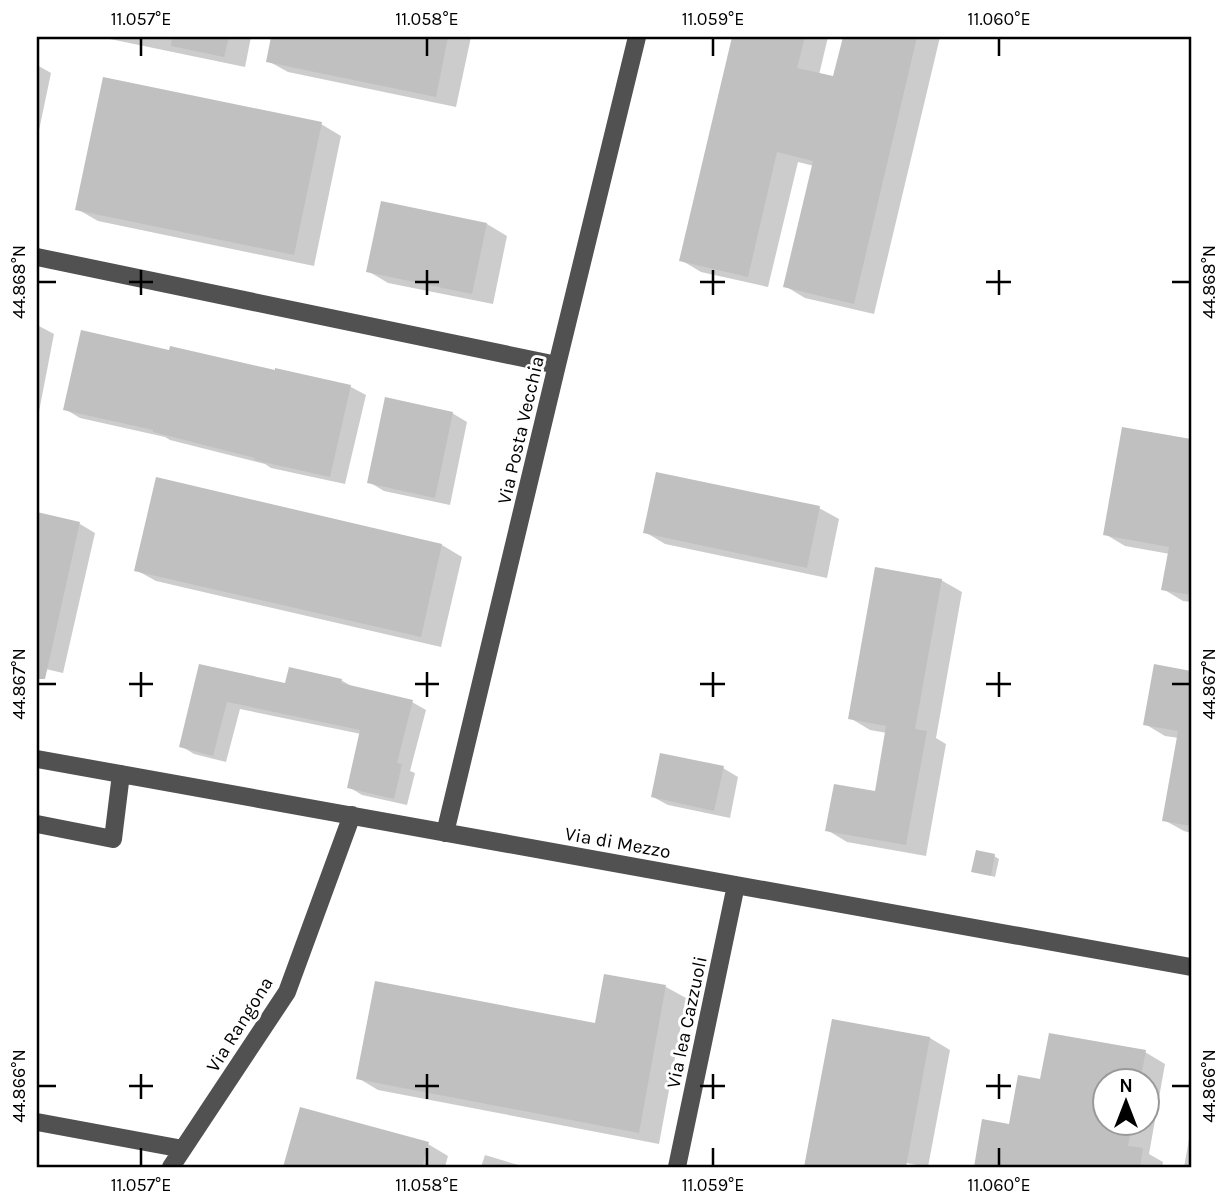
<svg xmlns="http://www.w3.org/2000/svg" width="1228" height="1204" viewBox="0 0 1228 1204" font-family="Karla,sans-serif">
<rect width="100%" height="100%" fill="#fff"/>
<path fill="#0003" fill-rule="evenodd" d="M 106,37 L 251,37 L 245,67 L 110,39 Z
M 273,37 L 471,37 L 456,107 L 288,72 L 268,61 Z
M 734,37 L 828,37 L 819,75 L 834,79 L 844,37 L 940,37 L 874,314 L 805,298 L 785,286 L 814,166 L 798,162 L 768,287 L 701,272 L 681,260 Z
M 37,65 L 51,73 L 37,140 Z
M 321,124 L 341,136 L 314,266 L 98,221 L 77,209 Z
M 382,203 L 487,224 L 507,236 L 493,304 L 388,283 L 368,271 Z
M 37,325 L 54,334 L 37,422 Z
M 170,352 L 276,372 L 277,370 L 351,387 L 366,395 L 345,484 L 271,468 L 265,464 L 170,440 L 165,437 L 80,418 L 65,409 Z
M 452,413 L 467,422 L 450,505 L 384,491 L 369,482 Z
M 1123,429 L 1191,440 L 1191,602 L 1183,601 L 1163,589 L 1170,554 L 1125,546 L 1105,534 Z
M 819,508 L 839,519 L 827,578 L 665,544 L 645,532 Z
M 37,514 L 80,524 L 95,533 L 63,673 L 37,667 Z
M 442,545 L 462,557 L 441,647 L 156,581 L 136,570 Z
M 941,580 L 962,592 L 936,738 L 946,744 L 926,856 L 847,842 L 827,830 L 876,793 L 887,733 L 870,730 L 850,718 Z
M 200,666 L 287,685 L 341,680 L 353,687 L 412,702 L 426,710 L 410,771 L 415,773 L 407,805 L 362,795 L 349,787 L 361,734 L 240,709 L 226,762 L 194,754 L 181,746 Z
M 1191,667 L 1191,833 L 1184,831 L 1164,820 L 1179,738 L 1165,736 L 1145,724 L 1190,673 Z
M 723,768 L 738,777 L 730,818 L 668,805 L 653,797 Z
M 994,856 L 999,859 L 995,877 L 973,871 Z
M 606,976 L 666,987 L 686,998 L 659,1144 L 378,1090 L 358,1078 L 597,1025 Z
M 833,1021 L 930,1038 L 950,1050 L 928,1167 L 868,1156 L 865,1167 L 806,1167 Z
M 1145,1052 L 1165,1064 L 1149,1154 L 1163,1162 L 1162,1167 L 976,1167 L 984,1121 L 1010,1126 L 1042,1081 ZM 1106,1082 L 1148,1082 L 1148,1124 L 1106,1124 Z
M 301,1109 L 428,1144 L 448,1156 L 445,1167 L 285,1167 Z
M 1191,1129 L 1191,1167 L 1184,1167 Z
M 485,1155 L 525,1167 L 481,1167 Z"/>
<path fill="#c0c0c0" d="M 172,37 L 229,37 L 224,57 L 171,46 Z
M 271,37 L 448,37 L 436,97 L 266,62 Z
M 732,37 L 805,37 L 797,68 L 833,76 L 843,37 L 917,37 L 854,304 L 783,287 L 813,161 L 777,152 L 748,277 L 679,261 Z
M 103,77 L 322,122 L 294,255 L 75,210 Z
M 381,201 L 487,223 L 472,294 L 366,272 Z
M 81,330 L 169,350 L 170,346 L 275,370 L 275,368 L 351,385 L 330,477 L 254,460 L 255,458 L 153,432 L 153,430 L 63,410 Z
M 385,397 L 453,412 L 435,498 L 367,483 Z
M 1122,427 L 1191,439 L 1191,595 L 1161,590 L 1169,547 L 1103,535 Z
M 656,472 L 820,506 L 807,568 L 643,533 Z
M 156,477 L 442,544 L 421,637 L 134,571 Z
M 37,512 L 80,522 L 45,679 L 37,679 Z
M 875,567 L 942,579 L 915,729 L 927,731 L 906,845 L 825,831 L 834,784 L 875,791 L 886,726 L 848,719 Z
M 199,664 L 285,683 L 289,667 L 342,679 L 341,683 L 413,700 L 397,763 L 402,764 L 394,799 L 347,788 L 360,730 L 227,702 L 213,756 L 179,747 Z
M 1154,664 L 1191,671 L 1191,826 L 1162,821 L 1178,731 L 1143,725 Z
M 660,753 L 724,766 L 714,811 L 651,797 Z
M 976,850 L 995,854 L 991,876 L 971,872 Z
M 604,974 L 666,985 L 639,1133 L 356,1079 L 375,981 L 595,1023 Z
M 832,1019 L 930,1037 L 906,1167 L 804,1167 Z
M 1049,1033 L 1146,1050 L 1140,1082 L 1105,1082 L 1105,1124 L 1132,1124 L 1128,1146 L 1143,1148 L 1140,1167 L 974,1167 L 982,1119 L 1009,1124 L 1018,1075 L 1040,1079 Z
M 300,1107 L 429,1142 L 422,1167 L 283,1167 Z"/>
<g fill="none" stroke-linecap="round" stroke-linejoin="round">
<path stroke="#515151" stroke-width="18" d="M 37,257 L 557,365
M 37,759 L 1191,967
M 37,824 L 113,839 L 121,774
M 445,833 L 557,365 L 637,37
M 37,1122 L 183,1149
M 171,1167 L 287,992 L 352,815
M 677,1167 L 736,885"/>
</g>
<path fill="none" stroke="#000" stroke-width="2.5" d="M 141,38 L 141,56M 427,38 L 427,56M 713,38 L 713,56M 999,38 L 999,56M 141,270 L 141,295M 427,270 L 427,295M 713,270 L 713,295M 999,270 L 999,295M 38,282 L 56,282M 129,282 L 153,282M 415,282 L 439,282M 700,282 L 725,282M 986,282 L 1011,282M 1172,282 L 1190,282M 141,672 L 141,697M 427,672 L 427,697M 713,672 L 713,697M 999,672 L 999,697M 38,684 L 56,684M 129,684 L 153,684M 415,684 L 439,684M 700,684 L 725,684M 986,684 L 1011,684M 1172,684 L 1190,684M 141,1074 L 141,1099M 427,1074 L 427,1099M 713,1074 L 713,1099M 999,1074 L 999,1099M 38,1086 L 56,1086M 129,1086 L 153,1086M 415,1086 L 439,1086M 700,1086 L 725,1086M 986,1086 L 1011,1086M 1172,1086 L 1190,1086M 141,1148 L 141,1166M 427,1148 L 427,1166M 713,1148 L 713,1166M 999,1148 L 999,1166"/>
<g text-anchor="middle" stroke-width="6" stroke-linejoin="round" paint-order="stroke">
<g font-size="19" fill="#000" stroke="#fff">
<text transform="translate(520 430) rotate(-77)" y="7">Via Posta Vecchia</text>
<text transform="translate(618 842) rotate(10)" y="7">Via di Mezzo</text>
<text transform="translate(686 1022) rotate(-78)" y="7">Via lea Cazzuoli</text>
<text transform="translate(239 1024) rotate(-58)" y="7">Via Rangona</text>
</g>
</g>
<rect width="1228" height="1204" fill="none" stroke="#ffffff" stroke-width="77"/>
<g transform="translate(1126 1102)"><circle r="33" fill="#ffffff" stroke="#999999" stroke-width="2"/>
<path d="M0-5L12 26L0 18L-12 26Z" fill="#000000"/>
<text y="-10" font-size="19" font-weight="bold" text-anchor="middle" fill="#000000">N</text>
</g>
<rect x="38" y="38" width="1152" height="1128" fill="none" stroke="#000" stroke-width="2.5"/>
<g font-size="18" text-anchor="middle" fill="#000">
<text x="141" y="25">11.057°E</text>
<text x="427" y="25">11.058°E</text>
<text x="713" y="25">11.059°E</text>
<text x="999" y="25">11.060°E</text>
<text transform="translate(19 282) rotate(-90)" y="6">44.868°N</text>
<text transform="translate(1209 282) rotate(-90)" y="6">44.868°N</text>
<text transform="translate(19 684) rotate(-90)" y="6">44.867°N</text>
<text transform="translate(1209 684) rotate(-90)" y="6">44.867°N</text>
<text transform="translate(19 1086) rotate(-90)" y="6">44.866°N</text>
<text transform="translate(1209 1086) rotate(-90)" y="6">44.866°N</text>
<text x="141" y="1191">11.057°E</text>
<text x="427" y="1191">11.058°E</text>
<text x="713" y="1191">11.059°E</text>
<text x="999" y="1191">11.060°E</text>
</g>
</svg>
